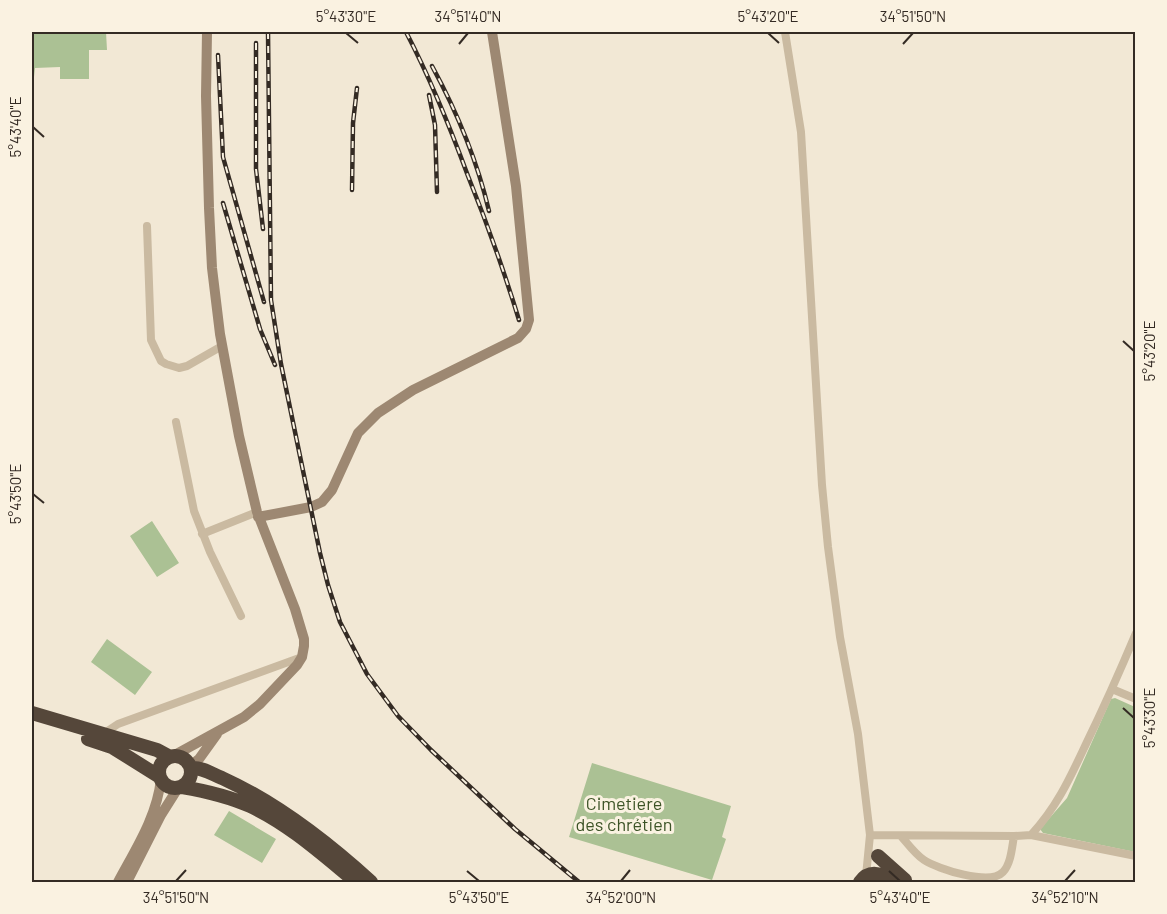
<svg xmlns="http://www.w3.org/2000/svg" width="1167" height="914" viewBox="0 0 1167 914" font-family="Barlow,sans-serif">
<rect width="100%" height="100%" fill="#f2e8d5"/>
<path fill="#abc194" d="M 32,32 L 106,32 L 107,50 L 89,50 L 89,79 L 60,79 L 60,67 L 35,68 L 34,77 L 32,77 Z
M 152,521 L 179,563 L 157,577 L 130,536 Z
M 107,639 L 152,672 L 135,695 L 91,662 Z
M 1115,698 L 1135,707 L 1135,852 L 1043,833 L 1040,829 L 1067,798 L 1111,699 Z
M 592,763 L 731,806 L 722,837 L 726,839 L 712,880 L 569,837 Z
M 229,811 L 276,839 L 262,863 L 214,835 Z"/>
<g fill="none" stroke-linecap="round" stroke-linejoin="round">
<path stroke="#cabaa1" stroke-width="8" d="M 785,32 L 801,132 L 822,485 L 828,547 L 840,637 L 858,734 L 870,835 L 866,876
M 147,226 L 151,340 L 161,361 L 166,364 L 179,368 L 187,366 L 222,346
M 176,422 L 194,511 L 210,552 L 241,616
M 202,534 L 257,512
M 1112,689 L 1136,699
M 103,734 L 118,724 L 302,657
M 870,835 L 1014,836 L 1031,835 L 1136,856
M 1031,835 C 1057,807 1070,778 1086,744 C 1104,707 1120,671 1136,633
M 901,836 C 908,844 915,854 924,860 C 938,869 990,886 1003,872 C 1011,864 1012,847 1014,836"/>
<path stroke="#9d8872" stroke-width="10" d="M 258,517 L 311,507 L 322,502 L 332,490 L 358,433 L 378,413 L 413,390 L 518,338 L 526,329 L 529,320 L 516,186 L 492,32
M 173,756 L 244,717 L 260,704 L 297,665 L 302,657 L 304,646 L 304,639 L 295,609 L 257,512 L 239,436 L 220,334 L 212,268 L 209,208 L 206,96 L 207,32
M 190,766 L 199,759 L 217,734
M 118,882 C 135,850 157,817 161,779
M 127,882 L 161,815 L 178,788"/>
<path stroke="#55473a" stroke-width="14" d="M 32,713 L 157,750 L 170,757
M 88,739 L 112,747 L 160,777
M159 772a16 16 0 1 1 32 0a16 16 0 1 1-32 0Z
M 191,768 C 202,767 212,774 222,778 C 277,803 326,841 371,882
M 182,787 C 205,791 228,796 250,806 C 289,824 323,855 356,882
M 878,856 L 905,880
M 860,882 C 868,871 880,871 889,882"/>
<g stroke="#342b24" stroke-width="4.5">
<path id="rail" d="M 268,32 L 271,300 L 281,364 L 320,553 L 328,585 L 340,622 L 367,674 L 398,716 L 431,750 L 515,829 L 579,882
M 406,32 C 430,78 450,127 468,176 C 487,223 504,271 519,320
M 256,43 L 256,169 L 263,229
M 218,55 L 223,157 L 264,302
M 432,66 C 457,112 477,160 489,211
M 429,95 L 435,125 L 437,192
M 352,190 L 353,123 L 357,88
M 223,203 L 260,329 L 275,365"/>
</g>
<use href="#rail" stroke="#faf2e1" stroke-width="2" stroke-dasharray="7" stroke-linecap="butt"/>
</g>
<path fill="none" stroke="#342b24" stroke-width="2" d="M 346,33 L 358,43M 768,33 L 779,43M 459,44 L 468,33M 903,44 L 913,33M 33,127 L 44,137M 1123,341 L 1134,351M 33,494 L 44,503M 1123,708 L 1134,718M 467,871 L 479,881M 889,871 L 900,881M 176,881 L 186,870M 621,881 L 630,870M 1065,881 L 1075,870"/>
<g text-anchor="middle" stroke-width="6" stroke-linejoin="round" paint-order="stroke">
<g font-size="18" fill="#3c5326" stroke="#faf2e1">
<text x="624" y="810">Cimetiere<tspan x="624" dy="21">des chrétien</tspan></text>
</g>
</g>
<rect width="1167" height="914" fill="none" stroke="#faf2e1" stroke-width="66"/>
<rect x="33" y="33" width="1101" height="848" fill="none" stroke="#342b24" stroke-width="2"/>
<g font-size="15" text-anchor="middle" fill="#342b24">
<text x="346" y="22">5°43'30"E</text>
<text x="468" y="22">34°51'40"N</text>
<text x="768" y="22">5°43'20"E</text>
<text x="913" y="22">34°51'50"N</text>
<text transform="translate(16 127) rotate(-90)" y="5">5°43'40"E</text>
<text transform="translate(1150 351) rotate(-90)" y="5">5°43'20"E</text>
<text transform="translate(16 494) rotate(-90)" y="5">5°43'50"E</text>
<text transform="translate(1150 718) rotate(-90)" y="5">5°43'30"E</text>
<text x="176" y="903">34°51'50"N</text>
<text x="479" y="903">5°43'50"E</text>
<text x="621" y="903">34°52'00"N</text>
<text x="900" y="903">5°43'40"E</text>
<text x="1065" y="903">34°52'10"N</text>
</g>
</svg>
